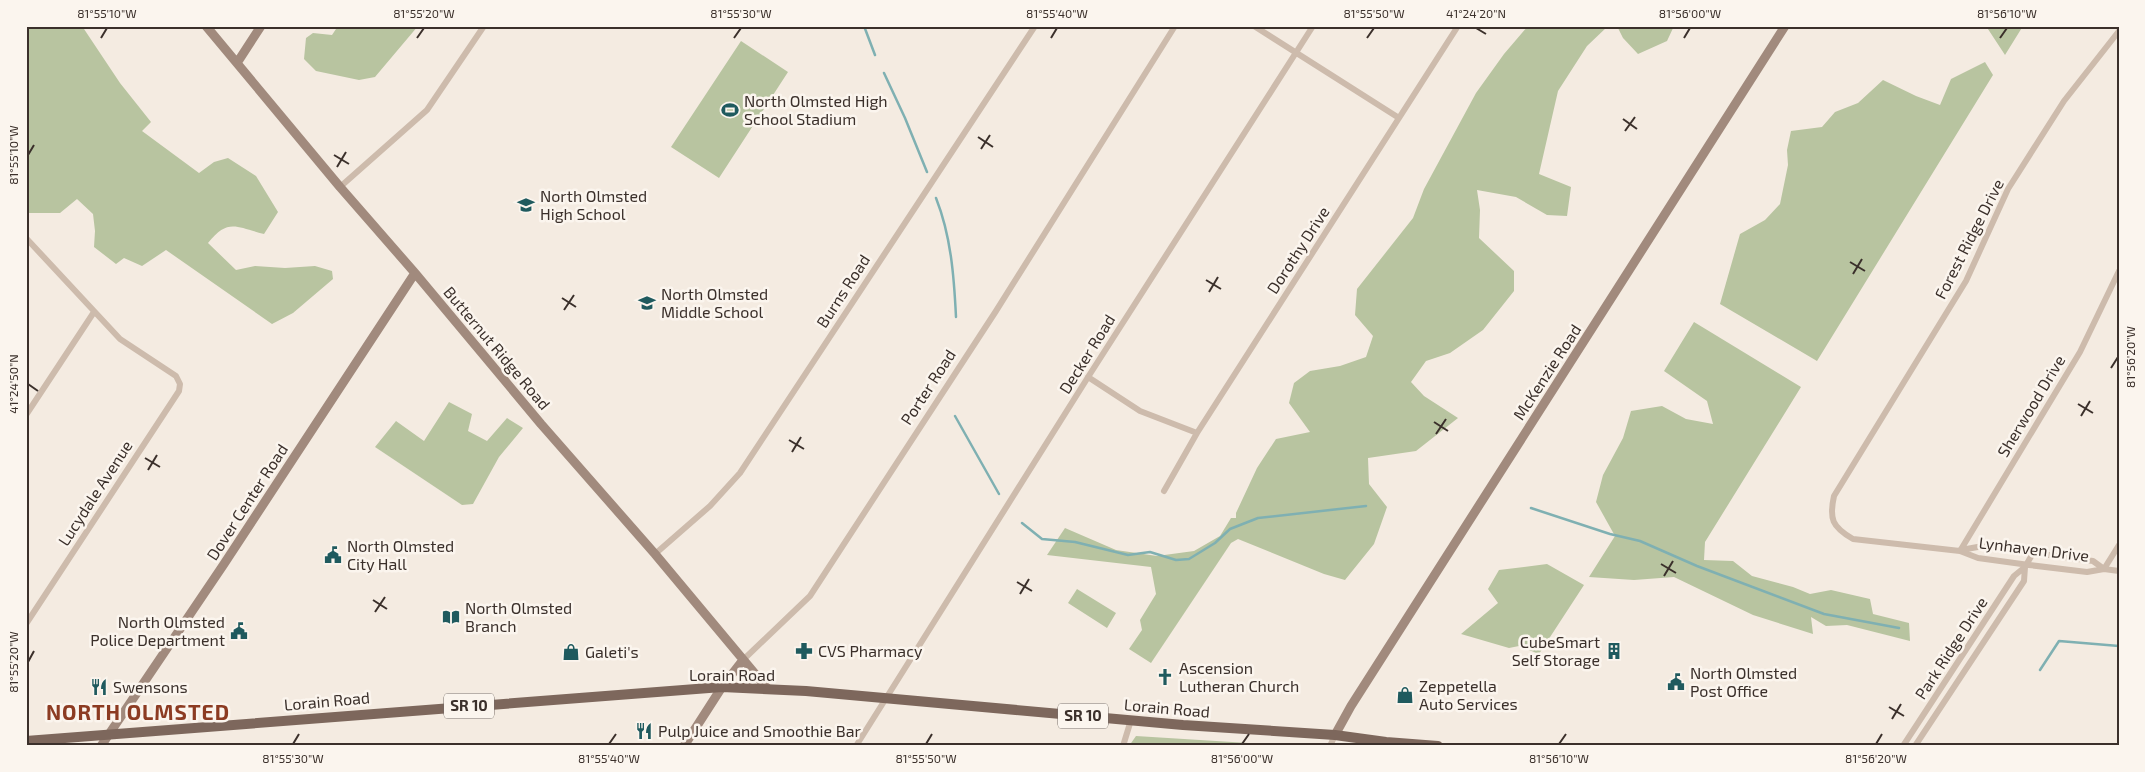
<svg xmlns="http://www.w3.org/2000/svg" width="2145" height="772" viewBox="0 0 2145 772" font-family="'Exo 2',sans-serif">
<rect width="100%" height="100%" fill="#f4ebe1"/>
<path fill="#b8c4a0" d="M 26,26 L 82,26 L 120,83 L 151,122 L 142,131 L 199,173 L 214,162 L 228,158 L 256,176 L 278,212 L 264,234 C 236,227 228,218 208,243 L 236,270 L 255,266 L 285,268 L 315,266 L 332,271 L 333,279 L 293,313 L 272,324 L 166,250 L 142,266 L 124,258 L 116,264 L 94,247 L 95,231 L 93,214 L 77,199 L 60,213 L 26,213 Z
M 338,26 L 418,26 L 375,77 L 359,80 L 316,71 L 304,59 L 306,38 L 313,33 L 332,35 Z
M 1528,26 L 1608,26 L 1587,46 L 1558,91 L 1539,174 L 1571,187 L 1567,216 L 1547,215 L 1516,197 L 1477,190 L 1480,210 L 1479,238 L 1514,271 L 1514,291 L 1483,330 L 1450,353 L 1426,361 L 1411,382 L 1424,396 L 1458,418 L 1416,451 L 1368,458 L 1369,484 L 1387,507 L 1374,544 L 1345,580 L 1324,574 L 1238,539 L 1231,543 L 1151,663 L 1129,649 L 1142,630 L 1140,620 L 1156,594 L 1151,567 L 1047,555 L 1065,528 L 1116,550 L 1157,556 L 1194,551 L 1220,536 L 1231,518 L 1236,518 L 1236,513 L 1257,468 L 1276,439 L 1310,432 L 1289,403 L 1294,383 L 1310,371 L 1340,366 L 1366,357 L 1373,336 L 1355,315 L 1357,289 L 1413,218 L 1424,189 L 1476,93 L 1504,54 Z
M 1617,26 L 1674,26 L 1667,41 L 1638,54 L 1623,38 Z
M 1986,26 L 2023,26 L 2005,55 Z
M 741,41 L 788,72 L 719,178 L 671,147 Z
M 1985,62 L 1993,75 L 1817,361 L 1720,304 L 1740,234 L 1765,220 L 1780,204 L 1788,165 L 1787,150 L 1791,131 L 1822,127 L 1835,112 L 1858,103 L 1883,80 L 1916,96 L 1940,105 L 1951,79 Z
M 1694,322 L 1801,387 L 1705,542 L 1704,560 L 1733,561 L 1752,576 L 1793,587 L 1810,594 L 1831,590 L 1870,599 L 1873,614 L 1909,623 L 1910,641 L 1847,625 L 1826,626 L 1811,617 L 1813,634 L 1753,615 L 1674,577 L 1634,580 L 1589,577 L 1615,536 L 1596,502 L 1603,475 L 1623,438 L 1631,411 L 1662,406 L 1686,419 L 1713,424 L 1707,401 L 1664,371 Z
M 449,402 L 472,414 L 468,431 L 487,441 L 507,418 L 523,428 L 499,457 L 473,504 L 462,505 L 375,447 L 396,421 L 424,441 Z
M 1547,564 L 1584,585 L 1539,654 L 1519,646 L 1509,648 L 1461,634 L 1498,603 L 1488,589 L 1499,570 Z
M 1077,589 L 1116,613 L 1107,628 L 1068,603 Z
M 1136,736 L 1295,746 L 1129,746 Z"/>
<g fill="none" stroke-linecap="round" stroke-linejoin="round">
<path stroke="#7fb0b2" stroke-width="2.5" d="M 864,26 L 875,55
M 884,73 L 905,118 L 927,172
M 936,198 C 951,236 954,276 956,317
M 955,416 L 999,494
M 1531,508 L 1610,534 L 1640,541 L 1697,566 L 1824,614 L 1899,628
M 1022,523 L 1042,539 L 1075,542 L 1128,555 L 1150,552 L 1176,560 L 1189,559 L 1215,543 L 1230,529 L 1258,518 L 1366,506
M 2040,670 L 2059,641 L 2119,646"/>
<path stroke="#cdbbac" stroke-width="6" d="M 1254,26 L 1399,118
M 2119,31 L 2064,101 L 2008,189 L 1966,281 L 1834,496 C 1829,519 1832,527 1853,539 L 1960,551 L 1978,558 L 2029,565 L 2087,572 L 2104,569 L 2119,571
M 340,187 L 427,110 L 484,26
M 26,238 L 120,339 L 176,376 L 180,384 L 179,391 L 26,624
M 1088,377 L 1140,411 L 1197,433
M 26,415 L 94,312
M 1164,491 L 1197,433 L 1458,26
M 1961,550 L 1983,546 L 2093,561 L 2104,569
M 1960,551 L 2080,352 L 2119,271
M 655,554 L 710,506 L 740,473 L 1035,26
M 2104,569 L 2119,545
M 743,660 L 810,596 L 996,311 L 1175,26
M 856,746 L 1090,374 L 1313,26
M 1123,746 L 1131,720
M 1330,746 L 1335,735
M 1903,746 L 2014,576 L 2025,567 L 2033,553
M 1915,746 L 2024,581 L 2025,567"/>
<path stroke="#a18a7d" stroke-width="9" d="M 206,26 L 340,187 L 415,273 L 541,424 L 655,554 L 767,688
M 237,63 L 261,26
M 1335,735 L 1351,706 L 1785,26
M 101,746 L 224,564 L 415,273
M 684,746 L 722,687 L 743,660"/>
<path stroke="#7d675c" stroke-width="10" d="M 26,741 L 722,687 L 806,691 L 1183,725 L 1335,735 L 1386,742 L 1438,746"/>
</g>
<path fill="none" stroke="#3b302b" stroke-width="2" d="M 1476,28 L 1486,34M 101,38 L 107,28M 417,38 L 424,28M 734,38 L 741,28M 1051,38 L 1057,28M 1367,38 L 1374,28M 1684,38 L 1690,28M 2000,38 L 2007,28M 1623,119 L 1637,129M 1625,131 L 1635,117M 978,137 L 993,147M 981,149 L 990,135M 28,155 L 34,145M 334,155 L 349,164M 337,167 L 346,152M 1850,262 L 1865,271M 1853,274 L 1862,259M 1206,280 L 1221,289M 1209,292 L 1218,277M 562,298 L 576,307M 564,310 L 574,295M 2111,368 L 2118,357M 28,384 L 38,391M 2078,404 L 2093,413M 2081,416 L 2090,401M 1434,422 L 1448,431M 1436,434 L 1446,419M 789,440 L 804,449M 792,452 L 801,437M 145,458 L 160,467M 148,470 L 157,455M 1661,564 L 1676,573M 1664,576 L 1673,561M 1017,582 L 1032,591M 1020,594 L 1029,579M 373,600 L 387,609M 375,612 L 385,597M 28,662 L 34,651M 1889,707 L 1904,716M 1892,719 L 1901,704M 293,744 L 299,734M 609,744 L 616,734M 926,744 L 932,734M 1242,744 L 1249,734M 1559,744 L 1566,734M 1876,744 L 1882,734"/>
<defs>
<g id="stadium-bare" transform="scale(1.35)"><path d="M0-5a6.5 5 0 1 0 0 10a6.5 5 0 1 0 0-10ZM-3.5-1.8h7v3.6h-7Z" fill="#1f5a5e" stroke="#fbf5ee" stroke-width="2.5" paint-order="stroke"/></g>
<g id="school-bare" transform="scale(1.35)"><path d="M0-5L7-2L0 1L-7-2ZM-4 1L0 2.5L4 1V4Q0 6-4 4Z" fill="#1f5a5e" stroke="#fbf5ee" stroke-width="2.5" paint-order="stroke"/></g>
<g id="civic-bare" transform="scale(1.35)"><path d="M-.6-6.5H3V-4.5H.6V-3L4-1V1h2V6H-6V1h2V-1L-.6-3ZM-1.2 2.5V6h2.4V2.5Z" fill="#1f5a5e" stroke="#fbf5ee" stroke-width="2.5" paint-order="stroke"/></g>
<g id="library-bare" transform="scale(1.35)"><path d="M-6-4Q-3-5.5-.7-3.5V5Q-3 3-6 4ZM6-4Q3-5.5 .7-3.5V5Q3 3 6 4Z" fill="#1f5a5e" stroke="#fbf5ee" stroke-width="2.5" paint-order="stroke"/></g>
<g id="pharmacy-bare" transform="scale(1.35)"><path d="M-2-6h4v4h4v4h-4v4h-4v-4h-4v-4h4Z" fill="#1f5a5e" stroke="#fbf5ee" stroke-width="2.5" paint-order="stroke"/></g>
<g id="building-bare" transform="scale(1.35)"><path d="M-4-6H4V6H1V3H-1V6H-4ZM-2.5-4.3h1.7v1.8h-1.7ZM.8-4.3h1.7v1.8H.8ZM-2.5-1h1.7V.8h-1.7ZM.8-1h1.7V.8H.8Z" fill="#1f5a5e" stroke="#fbf5ee" stroke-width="2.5" paint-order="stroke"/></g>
<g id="shop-bare" transform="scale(1.35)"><path d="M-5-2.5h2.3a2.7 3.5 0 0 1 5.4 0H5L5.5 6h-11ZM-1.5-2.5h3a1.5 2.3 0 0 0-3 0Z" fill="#1f5a5e" stroke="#fbf5ee" stroke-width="2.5" paint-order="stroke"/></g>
<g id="church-bare" transform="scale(1.35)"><path d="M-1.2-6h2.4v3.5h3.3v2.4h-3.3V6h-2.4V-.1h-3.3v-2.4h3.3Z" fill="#1f5a5e" stroke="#fbf5ee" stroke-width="2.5" paint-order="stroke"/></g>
<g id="restaurant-bare" transform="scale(1.35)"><path d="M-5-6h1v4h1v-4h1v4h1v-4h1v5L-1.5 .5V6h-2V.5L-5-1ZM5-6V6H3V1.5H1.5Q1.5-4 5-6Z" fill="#1f5a5e" stroke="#fbf5ee" stroke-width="2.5" paint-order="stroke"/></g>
</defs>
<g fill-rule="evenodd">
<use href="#stadium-bare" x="730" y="110"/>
<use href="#school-bare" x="526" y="205"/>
<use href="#school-bare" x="647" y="303"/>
<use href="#civic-bare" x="333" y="555"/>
<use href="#library-bare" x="451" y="617"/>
<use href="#civic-bare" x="239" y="631"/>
<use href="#pharmacy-bare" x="804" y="651"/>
<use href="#building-bare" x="1614" y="651"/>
<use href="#shop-bare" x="571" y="652"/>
<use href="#church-bare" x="1165" y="677"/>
<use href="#civic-bare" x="1676" y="682"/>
<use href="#restaurant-bare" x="99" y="687"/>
<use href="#shop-bare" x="1405" y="695"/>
<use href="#restaurant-bare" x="644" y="731"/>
</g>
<g text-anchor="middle" stroke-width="5" stroke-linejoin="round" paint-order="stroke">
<g fill="#fbf5ee" stroke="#756b66" stroke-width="1">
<rect x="444" y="693.5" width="50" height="25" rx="4"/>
<rect x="1058" y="703.5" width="50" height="25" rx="4"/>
</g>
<g font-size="15" font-weight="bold" fill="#3b302b">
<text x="469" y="711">SR 10</text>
<text x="1083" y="721">SR 10</text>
</g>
<g font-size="16" fill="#3b302b" stroke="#fbf5ee" text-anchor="start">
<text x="744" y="107">North Olmsted High<tspan x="744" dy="18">School Stadium</tspan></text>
<text x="540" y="202">North Olmsted<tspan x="540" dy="18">High School</tspan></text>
<text x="661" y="300">North Olmsted<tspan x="661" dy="18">Middle School</tspan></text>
<text x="347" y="552">North Olmsted<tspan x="347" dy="18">City Hall</tspan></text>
<text x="465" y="614">North Olmsted<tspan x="465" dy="18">Branch</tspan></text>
<text x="225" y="628" text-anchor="end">North Olmsted<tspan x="225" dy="18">Police Department</tspan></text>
<text x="1600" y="648" text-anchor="end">CubeSmart<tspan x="1600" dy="18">Self Storage</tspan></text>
<text x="818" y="657">CVS Pharmacy</text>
<text x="585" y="658">Galeti's</text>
<text x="1179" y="674">Ascension<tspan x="1179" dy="18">Lutheran Church</tspan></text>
<text x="1690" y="679">North Olmsted<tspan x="1690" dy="18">Post Office</tspan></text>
<text x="1419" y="692">Zeppetella<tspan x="1419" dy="18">Auto Services</tspan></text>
<text x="113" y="693">Swensons</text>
<text x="658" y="737">Pulp Juice and Smoothie Bar</text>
</g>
<g font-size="16" fill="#3b302b" stroke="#fbf5ee">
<text transform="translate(1969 239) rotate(-63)" y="6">Forest Ridge Drive</text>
<text transform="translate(1298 250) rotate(-57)" y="6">Dorothy Drive</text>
<text transform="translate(843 291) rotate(-57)" y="6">Burns Road</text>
<text transform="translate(497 348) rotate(50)" y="6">Butternut Ridge Road</text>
<text transform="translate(1087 354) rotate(-58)" y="6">Decker Road</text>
<text transform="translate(1547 372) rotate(-57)" y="6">McKenzie Road</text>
<text transform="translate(928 387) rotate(-57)" y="6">Porter Road</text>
<text transform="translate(2031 406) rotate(-59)" y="6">Sherwood Drive</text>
<text transform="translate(95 493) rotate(-57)" y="6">Lucydale Avenue</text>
<text transform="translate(247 502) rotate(-57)" y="6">Dover Center Road</text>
<text transform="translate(2034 549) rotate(7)" y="6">Lynhaven Drive</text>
<text transform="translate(1951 648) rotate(-57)" y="6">Park Ridge Drive</text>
<text x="732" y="681">Lorain Road</text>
<text transform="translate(327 701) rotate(-5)" y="6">Lorain Road</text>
<text transform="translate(1167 708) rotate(5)" y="6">Lorain Road</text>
</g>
<g font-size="21" font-weight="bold" letter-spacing="1" fill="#8c3b22" stroke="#fbf5ee">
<text x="138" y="720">NORTH OLMSTED</text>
</g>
</g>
<rect width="2145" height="772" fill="none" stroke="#fbf5ee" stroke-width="55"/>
<rect x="28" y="28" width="2090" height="716" fill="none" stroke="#3b302b" stroke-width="2"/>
<g font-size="12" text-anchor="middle" fill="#3b302b">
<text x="107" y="18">81°55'10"W</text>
<text x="424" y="18">81°55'20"W</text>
<text x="741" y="18">81°55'30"W</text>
<text x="1057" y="18">81°55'40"W</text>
<text x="1374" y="18">81°55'50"W</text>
<text x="1476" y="18">41°24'20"N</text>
<text x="1690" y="18">81°56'00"W</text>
<text x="2007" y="18">81°56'10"W</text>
<text transform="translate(14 155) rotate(-90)" y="4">81°55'10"W</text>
<text transform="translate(2131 357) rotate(-90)" y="4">81°56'20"W</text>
<text transform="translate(14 384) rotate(-90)" y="4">41°24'50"N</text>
<text transform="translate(14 662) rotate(-90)" y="4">81°55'20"W</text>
<text x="293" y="763">81°55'30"W</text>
<text x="609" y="763">81°55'40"W</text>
<text x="926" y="763">81°55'50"W</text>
<text x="1242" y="763">81°56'00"W</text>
<text x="1559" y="763">81°56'10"W</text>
<text x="1876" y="763">81°56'20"W</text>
</g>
</svg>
